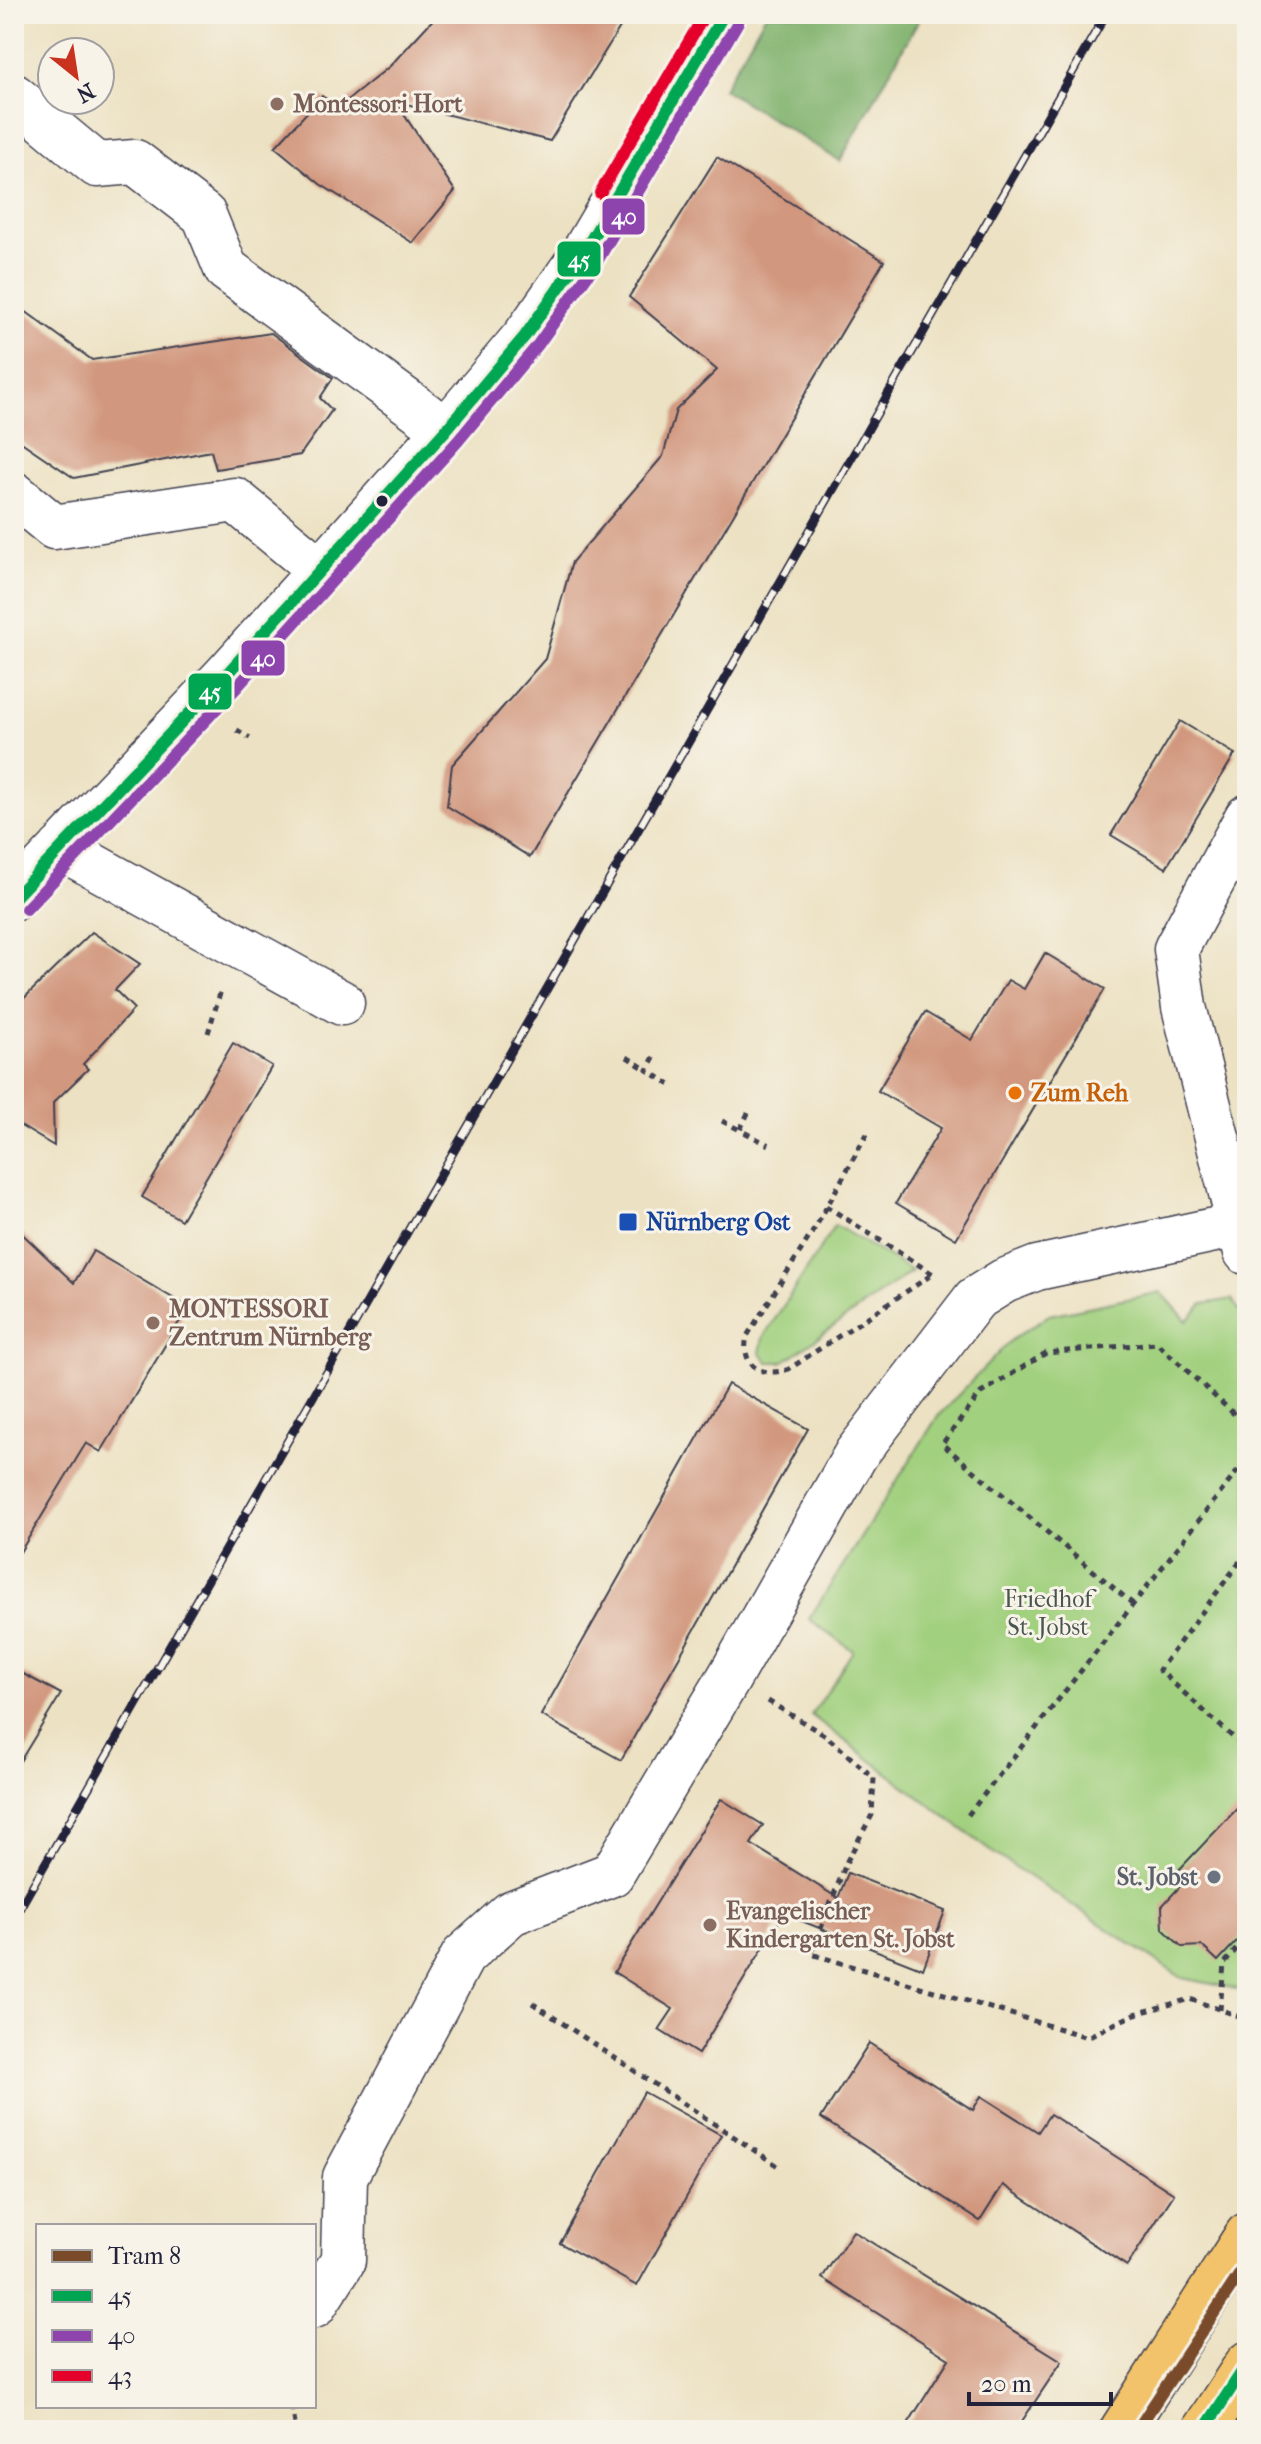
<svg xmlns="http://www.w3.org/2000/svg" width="1261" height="2444" viewBox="0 0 1261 2444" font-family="'IM FELL French Canon',serif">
<rect width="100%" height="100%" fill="#f7f3e8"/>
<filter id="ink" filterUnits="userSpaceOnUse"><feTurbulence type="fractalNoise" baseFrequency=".0125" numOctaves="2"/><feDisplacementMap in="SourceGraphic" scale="16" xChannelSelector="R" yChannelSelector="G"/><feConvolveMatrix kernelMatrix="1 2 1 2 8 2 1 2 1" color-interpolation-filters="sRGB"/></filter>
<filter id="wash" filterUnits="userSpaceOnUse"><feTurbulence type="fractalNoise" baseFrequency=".006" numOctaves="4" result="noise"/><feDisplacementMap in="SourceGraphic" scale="32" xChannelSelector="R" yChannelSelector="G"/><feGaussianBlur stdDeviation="1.8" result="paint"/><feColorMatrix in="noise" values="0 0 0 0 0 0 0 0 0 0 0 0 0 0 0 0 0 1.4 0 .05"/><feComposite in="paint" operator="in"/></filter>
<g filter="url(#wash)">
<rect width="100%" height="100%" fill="#ece1c2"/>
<path fill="#a1d07e" stroke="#62795c" stroke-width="2" d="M 835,1225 L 912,1271 L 789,1358 L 782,1362 L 768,1362 L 760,1353 L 763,1338 Z
M 1161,1292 L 1187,1321 L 1203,1304 L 1232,1299 L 1247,1323 L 1247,1991 L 1182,1978 L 995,1854 L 811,1715 L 853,1651 L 809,1619 L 938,1416 L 1010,1341 L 1049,1315 Z"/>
<path fill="#80b26d" stroke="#516a54" stroke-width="2" d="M 766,14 L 922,14 L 840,161 L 723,89 Z"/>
<g id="blocks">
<path fill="#d2987f" d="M 438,14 L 628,14 L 550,141 L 395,101 L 455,191 L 413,243 L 320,184 L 275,147 L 322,96 L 338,108 L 390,66 Z
M 717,157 L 884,261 L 530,857 L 447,806 L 452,765 L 545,659 L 572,562 L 663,456 L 676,410 L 717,370 L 629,297 Z
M 14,303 L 92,360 L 271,333 L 333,378 L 320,398 L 332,410 L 300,455 L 216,469 L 211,451 L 74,478 L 14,437 Z
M 1180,721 L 1235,754 L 1166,868 L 1111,835 Z
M 92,932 L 140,964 L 115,990 L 134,1009 L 83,1064 L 88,1069 L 53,1103 L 54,1146 L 14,1122 L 14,1008 Z
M 1045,953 L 1105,989 L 956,1239 L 896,1203 L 941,1128 L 878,1091 L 925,1012 L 972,1040 L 1008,980 L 1024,989 Z
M 233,1043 L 272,1066 L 181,1220 L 142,1197 Z
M 14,1226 L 74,1283 L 93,1251 L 188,1307 L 101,1452 L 86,1443 L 14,1562 Z
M 728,1384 L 808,1429 L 621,1760 L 541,1715 Z
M 14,1669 L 61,1694 L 14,1771 Z
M 1247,1798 L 1247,1930 L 1218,1961 L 1202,1946 L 1182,1947 L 1163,1929 L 1162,1906 L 1185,1881 L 1176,1873 Z
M 721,1799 L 763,1825 L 751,1844 L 838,1898 L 848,1873 L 945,1911 L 923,1969 L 784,1914 L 698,2054 L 659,2030 L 673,2009 L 614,1972 Z
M 869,2043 L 973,2110 L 981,2096 L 1038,2132 L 1050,2114 L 1174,2194 L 1127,2266 L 1003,2185 L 980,2221 L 821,2118 Z
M 644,2092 L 721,2135 L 637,2286 L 560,2243 Z
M 853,2231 L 1062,2361 L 1016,2430 L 904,2430 L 949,2359 L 822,2278 Z"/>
</g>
</g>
<g filter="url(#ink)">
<use href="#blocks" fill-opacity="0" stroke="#403f4f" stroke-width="2"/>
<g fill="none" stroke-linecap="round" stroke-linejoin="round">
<g stroke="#403f4f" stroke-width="47">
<path id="minor" d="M 14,96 L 97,165 L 135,162 L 204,215 L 226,269 L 446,430
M 14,494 L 54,527 L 235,500 L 320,570
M 61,848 L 342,1003
M 14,898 L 225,676 L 446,430 L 525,336 L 582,255 L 724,14
M 1246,1252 L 1184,1007 L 1176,949 L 1247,817
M 314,2306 L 343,2261 L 345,2177 L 463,1956 L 511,1913 L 612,1874 L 729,1678 L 856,1454 L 975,1299 L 1004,1281 L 1037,1268 L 1247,1223"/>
</g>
<g stroke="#403f4f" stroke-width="47">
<path id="major" d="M 1122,2430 L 1247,2235
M 1204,2430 L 1247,2364"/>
</g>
<path stroke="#403f4f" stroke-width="5" stroke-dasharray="6 6" stroke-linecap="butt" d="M 237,730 L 250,738
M 208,1033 L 222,987
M 627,1057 L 647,1070
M 654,1057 L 647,1070 L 674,1087
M 748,1113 L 740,1130 L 769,1145
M 722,1121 L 740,1130
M 867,1134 L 815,1228 L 747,1336 C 740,1367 762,1378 789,1369 L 933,1274
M 826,1206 L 933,1274
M 1247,1552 L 1159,1670 L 1247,1750
M 1133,1604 L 942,1444 L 981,1393 L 1046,1353 L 1157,1343 L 1247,1426
M 768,1701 L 826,1736 L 874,1778 L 872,1815 L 847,1861 L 811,1954 L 1087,2037 L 1135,2014 L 1190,1999 L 1247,2019
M 968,1815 L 1247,1459
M 532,2003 L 781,2168
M 1220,2010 L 1224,1964 L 1247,1936
M 292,2406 L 296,2430"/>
<use href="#minor" stroke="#fff" stroke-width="44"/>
<use href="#major" stroke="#f2c36a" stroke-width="44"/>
<g stroke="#22223b" stroke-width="9">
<path id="rail" d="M 14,1918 L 1106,14"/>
</g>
<use href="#rail" stroke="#f7f3e8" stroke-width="6" stroke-dasharray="18" stroke-linecap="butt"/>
<g stroke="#f7f3e8" stroke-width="18">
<path id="bus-1" d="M 14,898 L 225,676 L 446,430 L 525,336 L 582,255 L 724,14
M 1204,2430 L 1247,2364"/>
</g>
<g stroke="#f7f3e8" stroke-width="18">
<path id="bus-2" d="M 26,909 L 237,687 L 458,441 L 537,346 L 596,263 L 738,22"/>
</g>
<g stroke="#f7f3e8" stroke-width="18">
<path id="bus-3" d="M 600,193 L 705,14"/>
</g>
<use href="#bus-1" stroke="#00a651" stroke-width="12"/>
<use href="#bus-2" stroke="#8e44ad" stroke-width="12"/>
<use href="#bus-3" stroke="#e4002b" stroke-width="12"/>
<g stroke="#f7f3e8" stroke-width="18">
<path id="tram-1" d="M 1137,2430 L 1247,2263"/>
</g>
<use href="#tram-1" stroke="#7a4b2a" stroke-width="12"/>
</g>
</g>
<g fill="#8d6e63" stroke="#f7f3e8" stroke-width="3">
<circle cx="277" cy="104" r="8"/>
<circle cx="153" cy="1323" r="8"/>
<circle cx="710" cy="1925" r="8"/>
</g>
<circle fill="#22223b" stroke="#f7f3e8" stroke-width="3" cx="382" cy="501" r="7"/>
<circle fill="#e8710a" stroke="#f7f3e8" stroke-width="3" cx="1015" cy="1093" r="8"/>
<rect fill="#1a4fb4" stroke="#f7f3e8" stroke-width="3" x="618" y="1212" width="20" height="20" rx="4"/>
<circle fill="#6b7280" stroke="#f7f3e8" stroke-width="3" cx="1214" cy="1877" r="8"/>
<g text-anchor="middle" stroke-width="6" stroke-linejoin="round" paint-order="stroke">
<g font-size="24" font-weight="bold" fill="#785e54" stroke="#f7f3e8" text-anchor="start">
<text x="293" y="112">Montessori Hort</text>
<text x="169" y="1317">MONTESSORI<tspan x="169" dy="28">Zentrum Nürnberg</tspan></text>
<text x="726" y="1919">Evangelischer<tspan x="726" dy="28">Kindergarten St. Jobst</tspan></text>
</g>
<g font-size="24" font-weight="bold" fill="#c56008" stroke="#f7f3e8" text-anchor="start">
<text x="1031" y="1101">Zum Reh</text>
</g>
<g font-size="24" font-weight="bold" fill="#164399" stroke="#f7f3e8" text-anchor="start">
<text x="646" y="1230">Nürnberg Ost</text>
</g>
<g font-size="24" fill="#48564f" stroke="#f7f3e8">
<text x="1048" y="1607">Friedhof<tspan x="1048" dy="28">St. Jobst</tspan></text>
</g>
<g font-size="24" font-weight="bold" fill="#5b616d" stroke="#f7f3e8" text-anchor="end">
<text x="1198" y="1885">St. Jobst</text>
</g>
</g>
<g stroke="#f7f3e8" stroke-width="3">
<rect x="601" y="197" width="45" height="39" rx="8" fill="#8e44ad"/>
<rect x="556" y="240" width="46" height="38" rx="8" fill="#00a651"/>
<rect x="240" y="639" width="46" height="38" rx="8" fill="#8e44ad"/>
<rect x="187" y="672" width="46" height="39" rx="8" fill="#00a651"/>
</g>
<g font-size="22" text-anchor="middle" font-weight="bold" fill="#fff">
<text x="624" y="224">40</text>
<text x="579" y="267">45</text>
<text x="263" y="666">40</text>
<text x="210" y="699">45</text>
</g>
<rect width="1261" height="2444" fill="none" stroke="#f7f3e8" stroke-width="48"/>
<rect x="36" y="2224" width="280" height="184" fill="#f7f3e8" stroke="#a29fa3" stroke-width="2"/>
<rect x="52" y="2250" width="40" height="12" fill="#7a4b2a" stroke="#a29fa3" stroke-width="2"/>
<text x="108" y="2264" font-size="24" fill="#22223b">Tram 8</text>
<rect x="52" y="2290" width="40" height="12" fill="#00a651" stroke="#a29fa3" stroke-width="2"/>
<text x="108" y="2304" font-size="24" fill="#22223b">45</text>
<rect x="52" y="2330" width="40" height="12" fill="#8e44ad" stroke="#a29fa3" stroke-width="2"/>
<text x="108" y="2344" font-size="24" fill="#22223b">40</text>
<rect x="52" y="2370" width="40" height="12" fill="#e4002b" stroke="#a29fa3" stroke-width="2"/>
<text x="108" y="2384" font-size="24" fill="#22223b">43</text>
<g transform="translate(76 76) rotate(150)"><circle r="38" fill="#f7f3e8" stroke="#a29fa3" stroke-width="2"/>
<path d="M0-6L14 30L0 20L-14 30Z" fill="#c8321e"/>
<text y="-12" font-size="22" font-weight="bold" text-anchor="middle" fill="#22223b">N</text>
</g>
<path d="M969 2392v12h142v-12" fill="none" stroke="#22223b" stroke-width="4"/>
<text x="981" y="2392" font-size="24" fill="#22223b" stroke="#f7f3e8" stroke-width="6" paint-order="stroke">20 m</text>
</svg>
